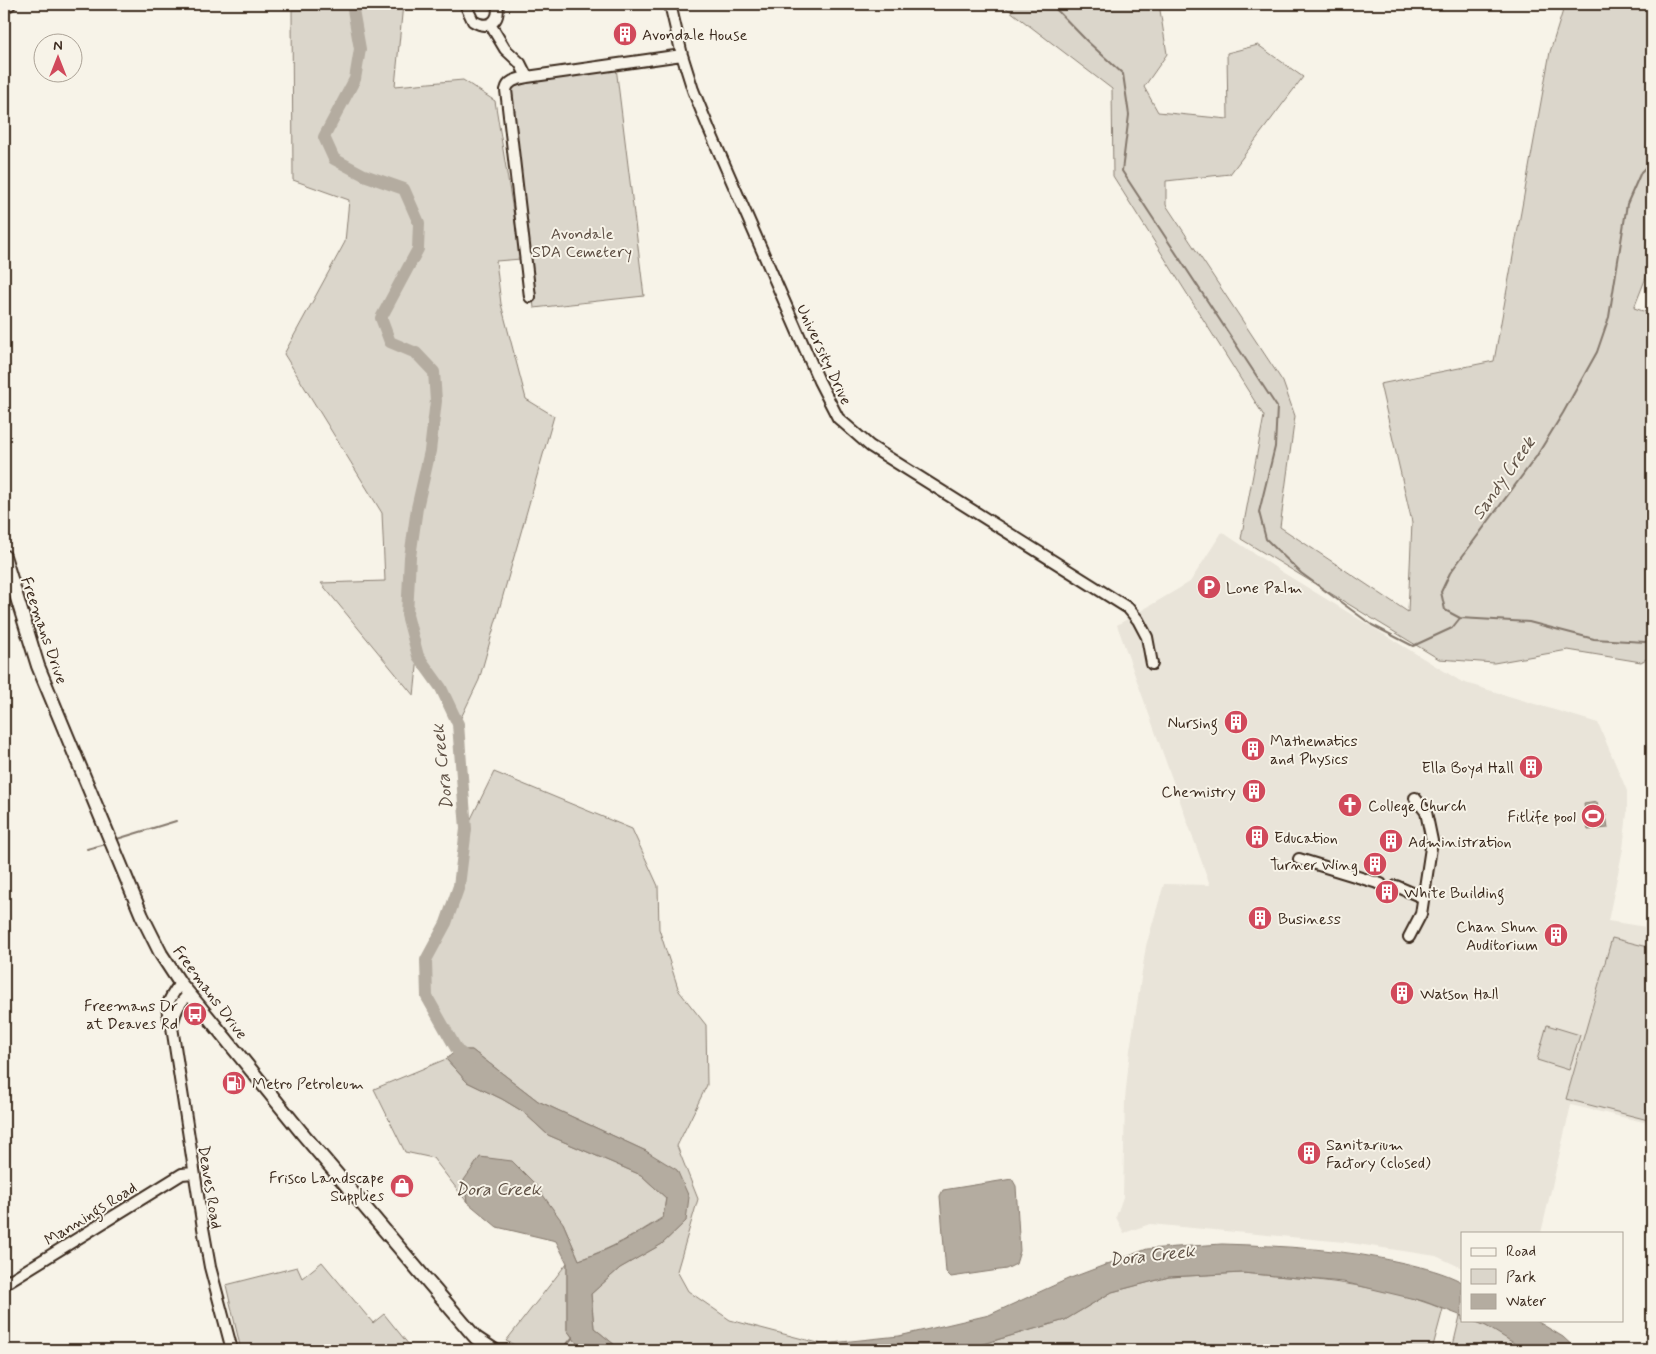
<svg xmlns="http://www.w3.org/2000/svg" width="1656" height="1354" viewBox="0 0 1656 1354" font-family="Mynerve,sans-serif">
<rect width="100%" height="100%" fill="#f7f3e8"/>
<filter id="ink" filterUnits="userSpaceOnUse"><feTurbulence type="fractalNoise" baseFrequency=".02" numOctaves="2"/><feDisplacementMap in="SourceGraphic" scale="10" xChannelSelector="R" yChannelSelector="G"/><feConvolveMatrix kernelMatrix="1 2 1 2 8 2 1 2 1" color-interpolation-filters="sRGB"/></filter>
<g filter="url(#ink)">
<path fill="#e9e4d9" d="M 1222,532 L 1282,572 L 1462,682 L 1598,723 L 1627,791 L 1627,813 L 1623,849 L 1608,921 L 1652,928 L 1652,1124 L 1571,1105 L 1541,1233 L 1462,1233 L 1462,1268 L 1436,1256 L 1344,1242 L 1150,1224 L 1124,1233 L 1116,1217 L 1123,1197 L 1125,1099 L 1130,1050 L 1146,946 L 1164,884 L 1210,885 L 1117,625 L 1190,582 Z"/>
<path fill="#dbd6cb" stroke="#8b8074" d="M 322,4 L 403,4 L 395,86 L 463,80 L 495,101 L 521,259 L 496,261 L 501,304 L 526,399 L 554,416 L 479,680 L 458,724 L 441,688 L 418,657 L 414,696 L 321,583 L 385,581 L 382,513 L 284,354 L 345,242 L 349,200 L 293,180 L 292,10 L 321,9 Z
M 1001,4 L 1159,4 L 1167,54 L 1144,87 L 1158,112 L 1228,119 L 1227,53 L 1258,45 L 1303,77 L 1230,174 L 1166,181 L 1166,205 L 1283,382 L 1295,416 L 1280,527 L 1408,612 L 1412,522 L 1380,384 L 1494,361 L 1550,52 L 1565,4 L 1652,4 L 1652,262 L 1634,308 L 1652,314 L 1652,656 L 1641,662 L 1568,650 L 1494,663 L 1439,659 L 1241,539 L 1264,416 L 1113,176 L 1112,89 Z
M 616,67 L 644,296 L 534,308 L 509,91 L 514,84 Z
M 494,772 L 632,829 L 658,886 L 659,929 L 679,991 L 706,1025 L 707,1085 L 677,1146 L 698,1199 L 677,1271 L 688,1291 L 730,1320 L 822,1344 L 807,1350 L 621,1350 L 594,1328 L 591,1294 L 620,1268 L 662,1244 L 686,1221 L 646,1151 L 538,1101 L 472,1050 L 457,1050 L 427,997 L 426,960 L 446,923 L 459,886 L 466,829 Z
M 1612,938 L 1652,948 L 1652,1121 L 1566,1099 Z
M 1547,1025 L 1580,1035 L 1569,1070 L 1537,1060 Z
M 446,1059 L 467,1082 L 502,1099 L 522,1111 L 548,1135 L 641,1175 L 666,1198 L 663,1217 C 636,1235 610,1249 579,1260 L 563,1223 L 464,1180 L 467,1202 L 433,1158 L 405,1152 L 374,1089 Z
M 322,1262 L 373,1323 L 384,1314 L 413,1350 L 241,1350 L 226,1285 L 297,1267 L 302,1278 Z
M 567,1263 L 567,1330 L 582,1350 L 526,1350 L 506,1341 Z
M 1242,1273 C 1309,1279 1379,1283 1443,1309 L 1432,1350 L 962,1350 L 1065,1320 L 1112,1292 L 1169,1277 Z
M 1460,1316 L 1462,1316 L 1462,1320 C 1485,1320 1506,1338 1525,1350 L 1452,1350 Z"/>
<path fill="#b4aca0" stroke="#84786c" d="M 1597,802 L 1599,816 L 1606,815 L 1608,828 L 1588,830 L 1584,804 Z
M 457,1050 L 472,1050 L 538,1101 L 646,1151 L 677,1170 L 689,1197 L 686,1221 L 662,1244 L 620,1268 L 591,1294 L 594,1328 L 621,1350 L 582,1350 L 567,1330 L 567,1263 L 556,1241 L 497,1227 L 467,1202 L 464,1180 L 480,1157 L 512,1161 L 535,1184 L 563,1223 L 579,1260 C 610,1250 636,1235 663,1218 L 666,1198 L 641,1175 L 548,1135 L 522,1111 L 502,1099 L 467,1082 L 446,1059 Z
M 1012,1179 L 1016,1186 L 1020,1251 L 1016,1264 L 1006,1269 L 951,1277 L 946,1272 L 940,1196 L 943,1190 Z
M 1222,1244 C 1284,1246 1344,1249 1404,1263 C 1425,1268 1443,1272 1462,1282 L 1462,1316 L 1423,1301 L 1343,1282 L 1242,1273 L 1169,1277 L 1112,1292 L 1065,1320 L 962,1350 L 807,1350 L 822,1344 L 899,1336 L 989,1315 L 1068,1279 L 1147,1249 Z
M 1472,1320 L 1535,1320 L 1563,1337 L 1577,1350 L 1525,1350 L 1486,1326 Z"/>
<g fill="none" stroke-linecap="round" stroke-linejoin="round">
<path stroke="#84786c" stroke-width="2" d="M 1051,4 L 1087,41 L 1123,74 L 1129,115 L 1122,171 L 1277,407 L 1275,447 L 1259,512 L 1266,539 L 1301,573 L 1372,625 L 1413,646 L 1452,628 L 1460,618
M 1652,161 L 1641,172 L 1627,204 L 1609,317 L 1597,352 L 1563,413 L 1536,457 L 1450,573 L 1441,592 L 1445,610 L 1460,618 L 1529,622 L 1594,639 L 1645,642 L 1652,639
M 117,839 L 176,821
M 87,849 L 106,844
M 562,1350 L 573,1337"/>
<path stroke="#b4aca0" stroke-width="12" d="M 352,4 L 360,49 L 355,79 L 324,137 L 334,159 L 364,175 L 404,189 L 419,223 L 418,249 L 381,318 L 390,342 L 416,353 L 434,372 L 436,401 L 430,451 L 417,508 L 410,557 L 407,615 L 418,656 L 441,688 L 458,724 L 466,829 L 459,886 L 446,923 L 426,960 L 427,997 L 457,1050 L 470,1060"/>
<g stroke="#3b2a1e" stroke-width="14">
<path id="minor" d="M 465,4 L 473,21 C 488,30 501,22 497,4
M 670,4 L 682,55 L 693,90 L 709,129 L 819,381 L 838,418 L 870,446 L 1128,608 L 1138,620 L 1147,637 L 1152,664
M 490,24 L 505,49 L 520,63 L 527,77
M 530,297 L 506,90 C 508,80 518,79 527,77 L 682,55
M 1299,859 L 1381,884
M 1396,886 L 1424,898
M 1409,937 L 1421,914 L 1432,841 L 1426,812 L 1415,798
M 180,983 C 168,1002 163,1004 172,1027 L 203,1228 L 210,1267 L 232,1350
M 172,1026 C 175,1012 178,1004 189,994
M 4,1284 L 182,1174 L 193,1173"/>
</g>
<g stroke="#3b2a1e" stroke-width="16">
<path id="major" d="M 4,7 L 9,4
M 4,556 L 38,666 L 142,916 L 161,954 L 180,983 L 200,1007 L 302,1133 L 469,1330 L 476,1338 L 494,1350"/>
</g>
<use href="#minor" stroke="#f7f3e8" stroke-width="10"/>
<use href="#major" stroke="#f7f3e8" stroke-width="12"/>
</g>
</g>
<defs>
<g id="building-disc" transform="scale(1.25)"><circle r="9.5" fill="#d1495b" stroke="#f7f3e8"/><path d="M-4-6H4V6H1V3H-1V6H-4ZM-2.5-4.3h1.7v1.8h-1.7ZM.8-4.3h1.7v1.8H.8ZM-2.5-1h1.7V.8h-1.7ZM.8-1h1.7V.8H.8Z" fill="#fff"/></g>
<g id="parking-disc" transform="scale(1.25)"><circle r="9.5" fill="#d1495b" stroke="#f7f3e8"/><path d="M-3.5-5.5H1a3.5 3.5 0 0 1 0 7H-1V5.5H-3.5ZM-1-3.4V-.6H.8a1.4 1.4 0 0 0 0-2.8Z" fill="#fff"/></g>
<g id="church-disc" transform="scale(1.25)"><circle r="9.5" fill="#d1495b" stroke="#f7f3e8"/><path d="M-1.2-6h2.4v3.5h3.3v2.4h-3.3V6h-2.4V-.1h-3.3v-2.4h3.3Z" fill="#fff"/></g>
<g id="stadium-disc" transform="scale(1.25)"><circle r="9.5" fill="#d1495b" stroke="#f7f3e8"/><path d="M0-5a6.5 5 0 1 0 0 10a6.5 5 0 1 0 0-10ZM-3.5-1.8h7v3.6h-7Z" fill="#fff"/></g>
<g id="bus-disc" transform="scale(1.25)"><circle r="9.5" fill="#d1495b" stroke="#f7f3e8"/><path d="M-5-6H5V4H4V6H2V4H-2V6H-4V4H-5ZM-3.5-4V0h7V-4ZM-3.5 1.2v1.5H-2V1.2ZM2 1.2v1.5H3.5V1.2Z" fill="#fff"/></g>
<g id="fuel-disc" transform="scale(1.25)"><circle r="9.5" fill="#d1495b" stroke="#f7f3e8"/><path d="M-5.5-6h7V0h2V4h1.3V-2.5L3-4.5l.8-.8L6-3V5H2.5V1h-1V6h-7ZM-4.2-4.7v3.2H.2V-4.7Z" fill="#fff"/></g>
<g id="shop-disc" transform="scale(1.25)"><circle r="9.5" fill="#d1495b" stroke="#f7f3e8"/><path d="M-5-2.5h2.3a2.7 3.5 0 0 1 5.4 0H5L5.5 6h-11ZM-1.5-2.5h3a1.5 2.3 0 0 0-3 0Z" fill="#fff"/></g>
</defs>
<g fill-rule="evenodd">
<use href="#building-disc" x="625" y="34"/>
<use href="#parking-disc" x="1209" y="587"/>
<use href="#building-disc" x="1236" y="722"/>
<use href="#building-disc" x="1253" y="749"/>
<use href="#building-disc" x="1531" y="767"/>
<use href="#building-disc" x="1254" y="791"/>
<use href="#church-disc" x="1350" y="805"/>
<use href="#stadium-disc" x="1593" y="816"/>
<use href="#building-disc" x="1257" y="837"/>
<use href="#building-disc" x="1391" y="841"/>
<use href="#building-disc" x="1375" y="864"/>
<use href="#building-disc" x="1387" y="892"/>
<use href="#building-disc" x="1260" y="918"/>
<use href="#building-disc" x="1556" y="935"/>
<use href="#building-disc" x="1402" y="993"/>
<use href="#bus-disc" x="195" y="1014"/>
<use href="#fuel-disc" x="234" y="1083"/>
<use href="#building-disc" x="1309" y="1153"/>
<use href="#shop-disc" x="402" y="1186"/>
</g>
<g text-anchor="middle" stroke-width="4" stroke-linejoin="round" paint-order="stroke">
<g font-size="16" fill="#3b2a1e" stroke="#f7f3e8" text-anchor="start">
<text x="642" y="40">Avondale House</text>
<text x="1226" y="593">Lone Palm</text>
<text x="1218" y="728" text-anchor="end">Nursing</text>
<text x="1270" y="746">Mathematics<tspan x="1270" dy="18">and Physics</tspan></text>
<text x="1514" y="773" text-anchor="end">Ella Boyd Hall</text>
<text x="1236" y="797" text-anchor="end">Chemistry</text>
<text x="1368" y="811">College Church</text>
<text x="1576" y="822" text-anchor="end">Fitlife pool</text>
<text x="1274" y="843">Education</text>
<text x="1408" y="847">Administration</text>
<text x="1358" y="870" text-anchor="end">Turner Wing</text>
<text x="1404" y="898">White Building</text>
<text x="1278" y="924">Business</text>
<text x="1538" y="932" text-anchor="end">Chan Shun<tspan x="1538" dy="18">Auditorium</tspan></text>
<text x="1420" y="999">Watson Hall</text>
<text x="178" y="1011" text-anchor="end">Freemans Dr<tspan x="178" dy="18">at Deaves Rd</tspan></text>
<text x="252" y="1089">Metro Petroleum</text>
<text x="1326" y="1150">Sanitarium<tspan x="1326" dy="18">Factory (closed)</tspan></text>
<text x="384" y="1183" text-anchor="end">Frisco Landscape<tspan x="384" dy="18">Supplies</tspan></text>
</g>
<g font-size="16" fill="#5b4c41" stroke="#f7f3e8">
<text x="582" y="239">Avondale<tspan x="582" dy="18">SDA Cemetery</tspan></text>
</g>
<g font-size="16" fill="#3b2a1e" stroke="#f7f3e8">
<text transform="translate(825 354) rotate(65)" y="6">University Drive</text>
<text transform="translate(45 630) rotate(71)" y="6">Freemans Drive</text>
<text transform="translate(211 992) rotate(53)" y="6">Freemans Drive</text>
<text transform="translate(211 1187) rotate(81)" y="6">Deaves Road</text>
<text transform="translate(90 1213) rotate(-32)" y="6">Mannings Road</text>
</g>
<g font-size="18" font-style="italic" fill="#5f5145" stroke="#f7f3e8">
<text transform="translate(1503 478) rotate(-55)" y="6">Sandy Creek</text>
<text transform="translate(442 767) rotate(-96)" y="6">Dora Creek</text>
<text x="498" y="1195">Dora Creek</text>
<text transform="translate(1152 1255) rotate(-6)" y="6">Dora Creek</text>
</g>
</g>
<rect width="1656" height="1354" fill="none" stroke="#f7f3e8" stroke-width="20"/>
<rect x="10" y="10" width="1636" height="1334" fill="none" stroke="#3b2a1e" stroke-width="2" filter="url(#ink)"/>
<rect x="1461" y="1232" width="162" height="90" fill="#f7f3e8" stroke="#aca397"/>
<rect x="1471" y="1248" width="25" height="8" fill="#f7f3e8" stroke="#aca397"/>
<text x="1506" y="1256" font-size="15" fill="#3b2a1e">Road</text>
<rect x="1471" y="1269" width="25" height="15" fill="#dbd6cb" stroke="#aca397"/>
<text x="1506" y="1282" font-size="15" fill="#3b2a1e">Park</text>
<rect x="1471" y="1294" width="25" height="15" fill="#b4aca0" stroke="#aca397"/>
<text x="1506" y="1306" font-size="15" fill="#3b2a1e">Water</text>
<g transform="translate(58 58)"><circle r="24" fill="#f7f3e8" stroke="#aca397"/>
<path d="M0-4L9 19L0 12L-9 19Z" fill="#d1495b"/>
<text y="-8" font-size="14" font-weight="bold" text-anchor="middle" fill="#3b2a1e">N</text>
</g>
</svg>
